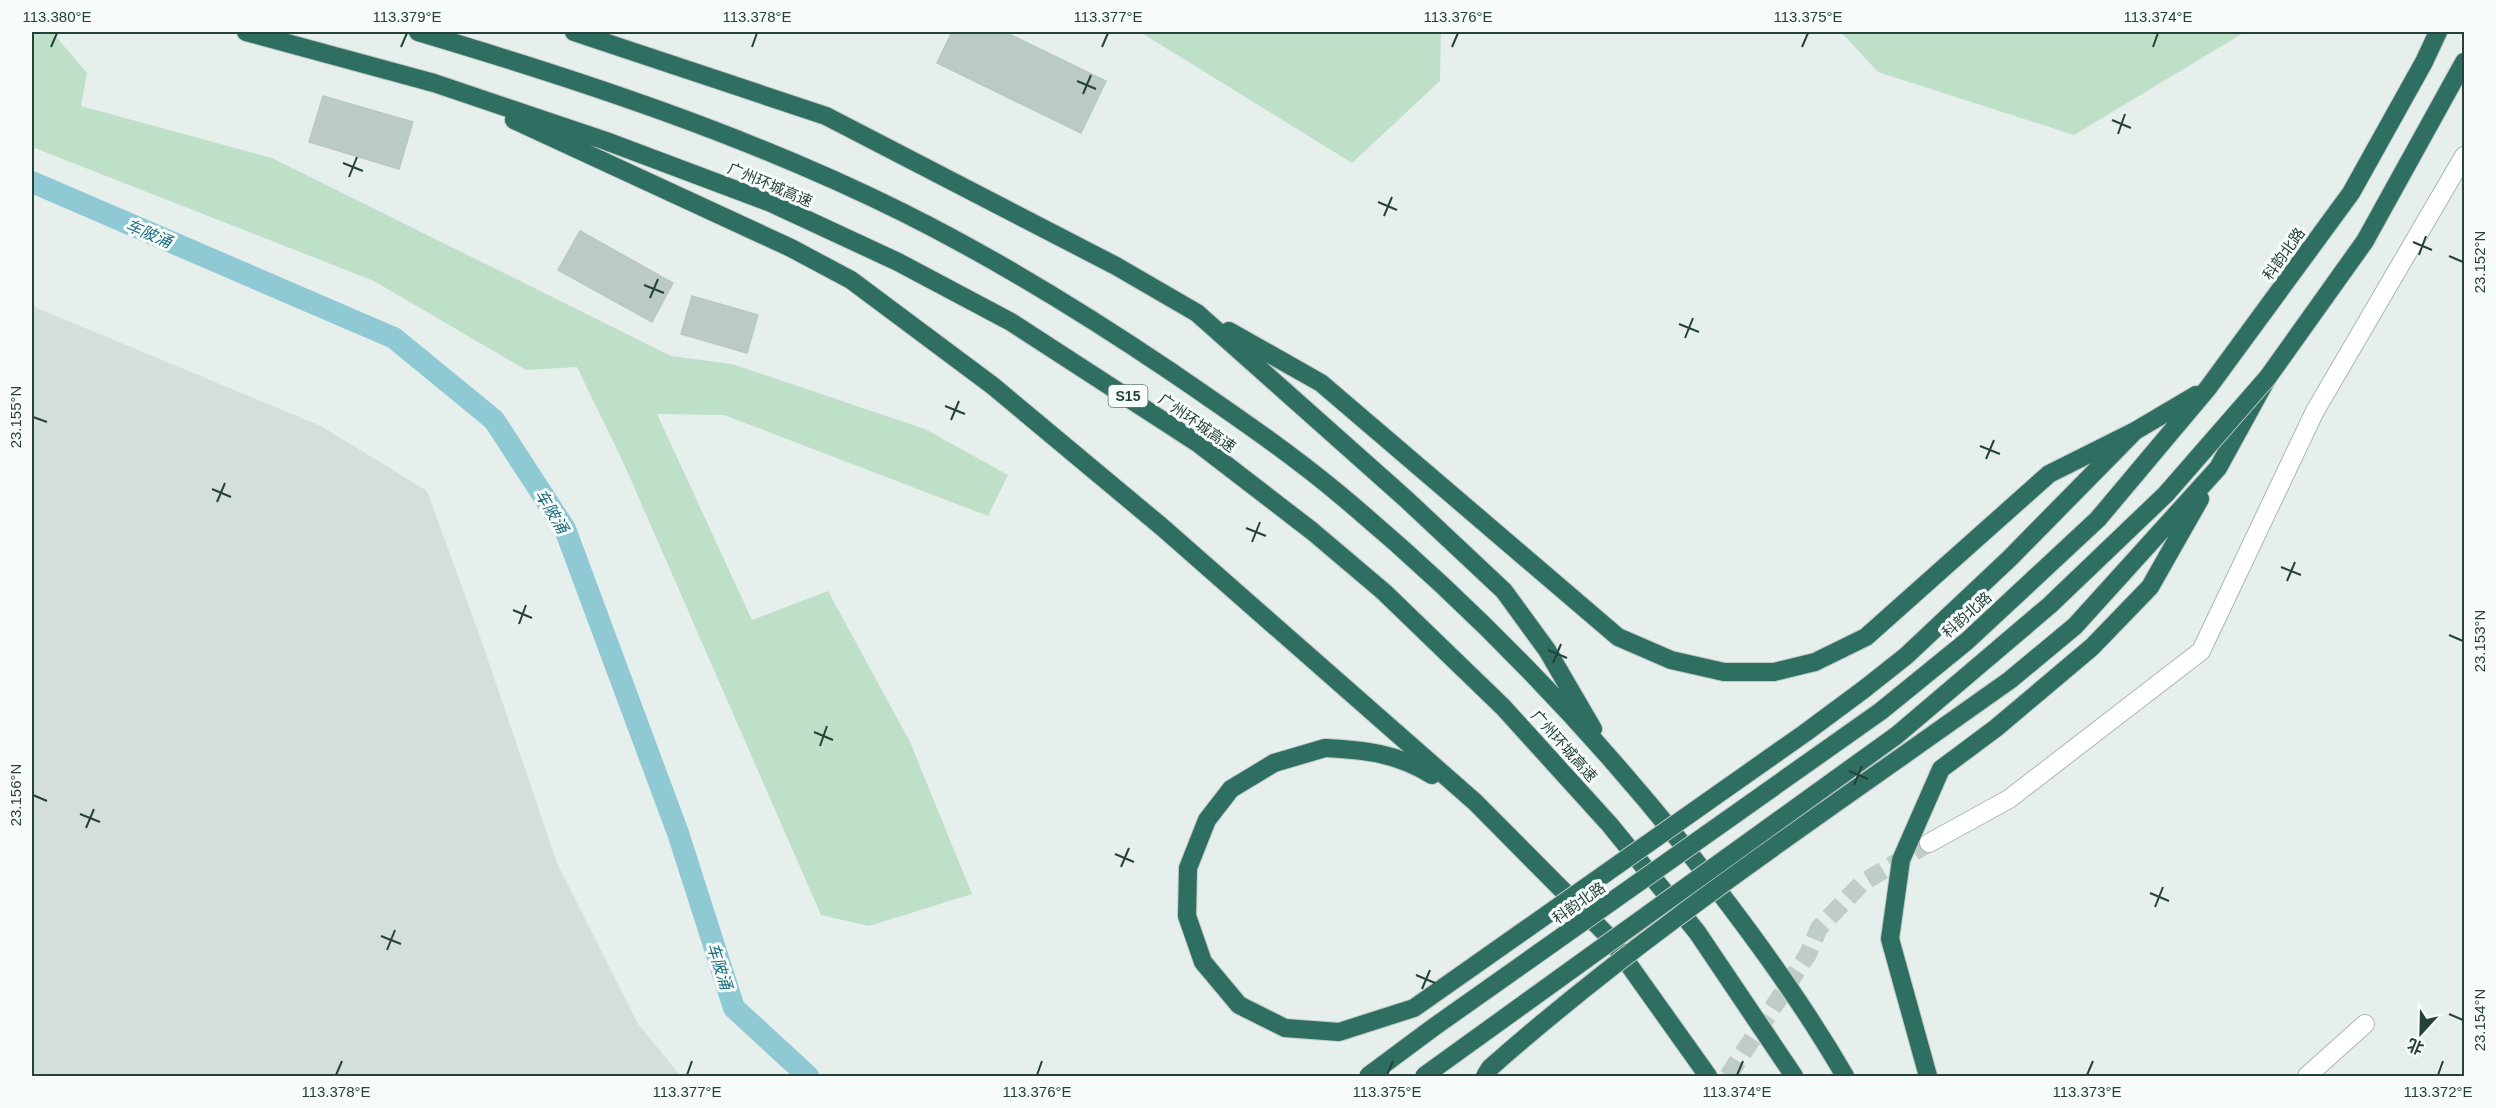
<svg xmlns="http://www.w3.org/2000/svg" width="2496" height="1108" viewBox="0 0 2496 1108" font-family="Arial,'Noto Sans SC',sans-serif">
<rect width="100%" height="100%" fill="#e6efeb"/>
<path fill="#d4dfda" d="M 32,306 L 321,426 L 427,491 L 483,645 L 557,863 L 638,1024 L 681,1076 L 32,1076 Z"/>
<path fill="#bfe0c8" d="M 32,32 L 52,32 L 87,73 L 81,106 L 272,158 L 671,356 L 732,364 L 925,429 L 1008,475 L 988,516 L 724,415 L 657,414 L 752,620 L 828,591 L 910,742 L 972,894 L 869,926 L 821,915 L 624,464 L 577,367 L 526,370 L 374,281 L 32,147 Z
M 1140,32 L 1441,32 L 1440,81 L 1352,163 Z
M 1841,32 L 2245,32 L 2074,135 L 1878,72 Z"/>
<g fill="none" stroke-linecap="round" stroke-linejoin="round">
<path stroke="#8ec9d4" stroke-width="22" d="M 32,182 L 394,338 L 494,420 L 565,529 L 678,833 L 734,1008 L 808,1076"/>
</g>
<path fill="#bbcac4" stroke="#b8c9c2" stroke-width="1.5" d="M 952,32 L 1005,32 L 1106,81 L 1081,133 L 937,63 Z
M 323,96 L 413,122 L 399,169 L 309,142 Z
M 580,231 L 673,283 L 652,322 L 558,270 Z
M 692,296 L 758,315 L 747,353 L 681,334 Z"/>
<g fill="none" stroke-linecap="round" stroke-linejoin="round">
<path stroke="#bfccc8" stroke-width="18" stroke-dasharray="18 9" stroke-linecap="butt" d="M 1728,1076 L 1808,954 L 1819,928 L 1862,883 L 1929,843"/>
<g stroke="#a8b8b2" stroke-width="20">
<path id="street" d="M 1929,843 L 2009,799 L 2201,651 L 2315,411 L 2464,156
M 2307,1076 L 2365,1024"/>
</g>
<g stroke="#c2cac8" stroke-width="20">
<path id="highway" d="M 246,32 L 434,83 L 606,141 L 771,203 L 898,262 L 1011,322 L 1199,444 L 1312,531 L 1384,592 L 1503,707 L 1610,825 L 1697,932 L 1794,1076
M 418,32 C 583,81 749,136 904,213 C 996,259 1084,313 1170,371 C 1227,410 1286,450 1339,494 C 1465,599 1581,718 1683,845 C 1741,919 1798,995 1845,1076
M 574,32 L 826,116 L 1116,266 L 1197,313 L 1406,499 L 1504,591 L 1547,650 L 1593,729
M 514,120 L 791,248 L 851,280 L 993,386 L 1162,527 L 1475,802 L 1609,937 L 1708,1076
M 1229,331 L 1321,383 L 1618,637 L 1671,660 L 1724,672 L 1774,672 L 1815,662 L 1866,637 L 2049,474 L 2135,431
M 1863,690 L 1906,656 L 2009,559 L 2135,431 L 2196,395
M 1881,711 L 1967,641 L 2098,519 L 2208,388 L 2351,193 L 2424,62 L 2438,32
M 1325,748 C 1365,750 1396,753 1432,775
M 1911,750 L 2010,680 L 2075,626 L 2218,468 L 2268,377 L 2365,241 L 2464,62
M 1928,1076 L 1890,939 L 1901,860 L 1941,769 L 1996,728 L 2092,647 L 2150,587 L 2200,499"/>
</g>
<use href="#street" stroke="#fff" stroke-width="18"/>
<use href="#highway" stroke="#2f6f62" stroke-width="18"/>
<g stroke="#c2cac8" stroke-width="20" stroke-linecap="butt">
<path id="highway-bridge" d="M 1325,748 L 1274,763 L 1231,789 L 1207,820 L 1188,868 L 1187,916 L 1203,962 L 1239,1005 L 1285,1028 L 1339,1032 L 1414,1008 L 1805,733 L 1863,690
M 1368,1076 L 1434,1027 L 1881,711
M 1424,1076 L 1897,735 L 2050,605 L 2166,494 L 2268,377
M 1485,1076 L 1490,1068 C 1622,951 1768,851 1911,750"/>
</g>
<use href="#highway-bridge" stroke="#2f6f62" stroke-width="18"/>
</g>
<path fill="none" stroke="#24423a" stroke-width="2" d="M 51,47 L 57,33M 401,47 L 407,33M 752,47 L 757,33M 1102,47 L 1108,33M 1452,47 L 1458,33M 1802,47 L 1808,33M 2153,47 L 2158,33M 1077,81 L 1096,89M 1083,94 L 1091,75M 2112,120 L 2131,128M 2118,134 L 2125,114M 343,163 L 363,171M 349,177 L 357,157M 1378,202 L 1397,210M 1384,216 L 1392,197M 2413,242 L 2432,250M 2419,255 L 2426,236M 2449,256 L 2463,262M 644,285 L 664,293M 650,298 L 658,279M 1679,324 L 1699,332M 1685,338 L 1693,318M 945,406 L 965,414M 33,417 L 47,422M 951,420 L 959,401M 1980,446 L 2000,454M 1986,459 L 1994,440M 212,489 L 231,497M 217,502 L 225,483M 1246,528 L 1266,536M 1252,542 L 1260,522M 2281,567 L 2301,575M 2287,581 L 2295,562M 513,610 L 532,618M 519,624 L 526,605M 2449,635 L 2463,641M 1548,650 L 1567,658M 1553,663 L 1561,644M 814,732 L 833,740M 820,746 L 827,726M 1849,771 L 1868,779M 1854,785 L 1862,766M 33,795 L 47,801M 80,814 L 100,822M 86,828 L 94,809M 1115,854 L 1134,862M 1121,867 L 1129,848M 2150,893 L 2169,901M 2155,907 L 2163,887M 381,936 L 401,944M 387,950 L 395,930M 1416,975 L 1435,983M 1422,989 L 1430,970M 2449,1014 L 2463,1020M 336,1075 L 342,1061M 687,1075 L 692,1061M 1037,1075 L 1042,1061M 1387,1075 L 1393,1061M 1737,1075 L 1743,1061M 2087,1075 L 2093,1061M 2438,1075 L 2443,1061"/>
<g text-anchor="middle" stroke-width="6" stroke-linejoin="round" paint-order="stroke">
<rect fill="#f7fbf9" stroke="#637a73" stroke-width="1.5" x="1108.5" y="385" width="39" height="22" rx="4.5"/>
<g font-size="14" font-weight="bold" fill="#24423a">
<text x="1128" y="401">S15</text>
</g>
<g font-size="15" fill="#24423a" stroke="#f7fbf9">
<text transform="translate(770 185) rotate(23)" y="5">广州环城高速</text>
<text transform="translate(2284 254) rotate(-54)" y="5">科韵北路</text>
<text transform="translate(1197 423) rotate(35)" y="5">广州环城高速</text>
<text transform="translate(1967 615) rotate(-42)" y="5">科韵北路</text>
<text transform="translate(1564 746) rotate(48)" y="5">广州环城高速</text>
<text transform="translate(1579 903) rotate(-35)" y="5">科韵北路</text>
</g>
<g font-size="16" font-style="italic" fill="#1c6f80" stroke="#f7fbf9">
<text transform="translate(149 233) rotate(23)" y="6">车陂涌</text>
<text transform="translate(552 511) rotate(59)" y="6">车陂涌</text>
<text transform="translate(720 966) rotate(72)" y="6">车陂涌</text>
</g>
</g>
<rect width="2496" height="1108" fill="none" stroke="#f7fbf9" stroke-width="66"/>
<g transform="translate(2421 1033) rotate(202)" stroke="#f7fbf9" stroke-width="4.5" paint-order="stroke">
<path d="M0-4.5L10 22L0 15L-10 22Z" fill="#24423a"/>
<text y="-9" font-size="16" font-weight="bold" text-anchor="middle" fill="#24423a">北</text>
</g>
<rect x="33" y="33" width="2430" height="1042" fill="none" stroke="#24423a" stroke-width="2"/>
<g font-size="15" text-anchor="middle" fill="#24423a">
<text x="57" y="22">113.380°E</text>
<text x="407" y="22">113.379°E</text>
<text x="757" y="22">113.378°E</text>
<text x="1108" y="22">113.377°E</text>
<text x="1458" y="22">113.376°E</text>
<text x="1808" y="22">113.375°E</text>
<text x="2158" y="22">113.374°E</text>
<text transform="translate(2480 262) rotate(-90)" y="5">23.152°N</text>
<text transform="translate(16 417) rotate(-90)" y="5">23.155°N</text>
<text transform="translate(2480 641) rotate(-90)" y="5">23.153°N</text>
<text transform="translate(16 795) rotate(-90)" y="5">23.156°N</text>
<text transform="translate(2480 1020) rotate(-90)" y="5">23.154°N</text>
<text x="336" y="1097">113.378°E</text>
<text x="687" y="1097">113.377°E</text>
<text x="1037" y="1097">113.376°E</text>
<text x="1387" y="1097">113.375°E</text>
<text x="1737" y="1097">113.374°E</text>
<text x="2087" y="1097">113.373°E</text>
<text x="2438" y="1097">113.372°E</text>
</g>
</svg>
